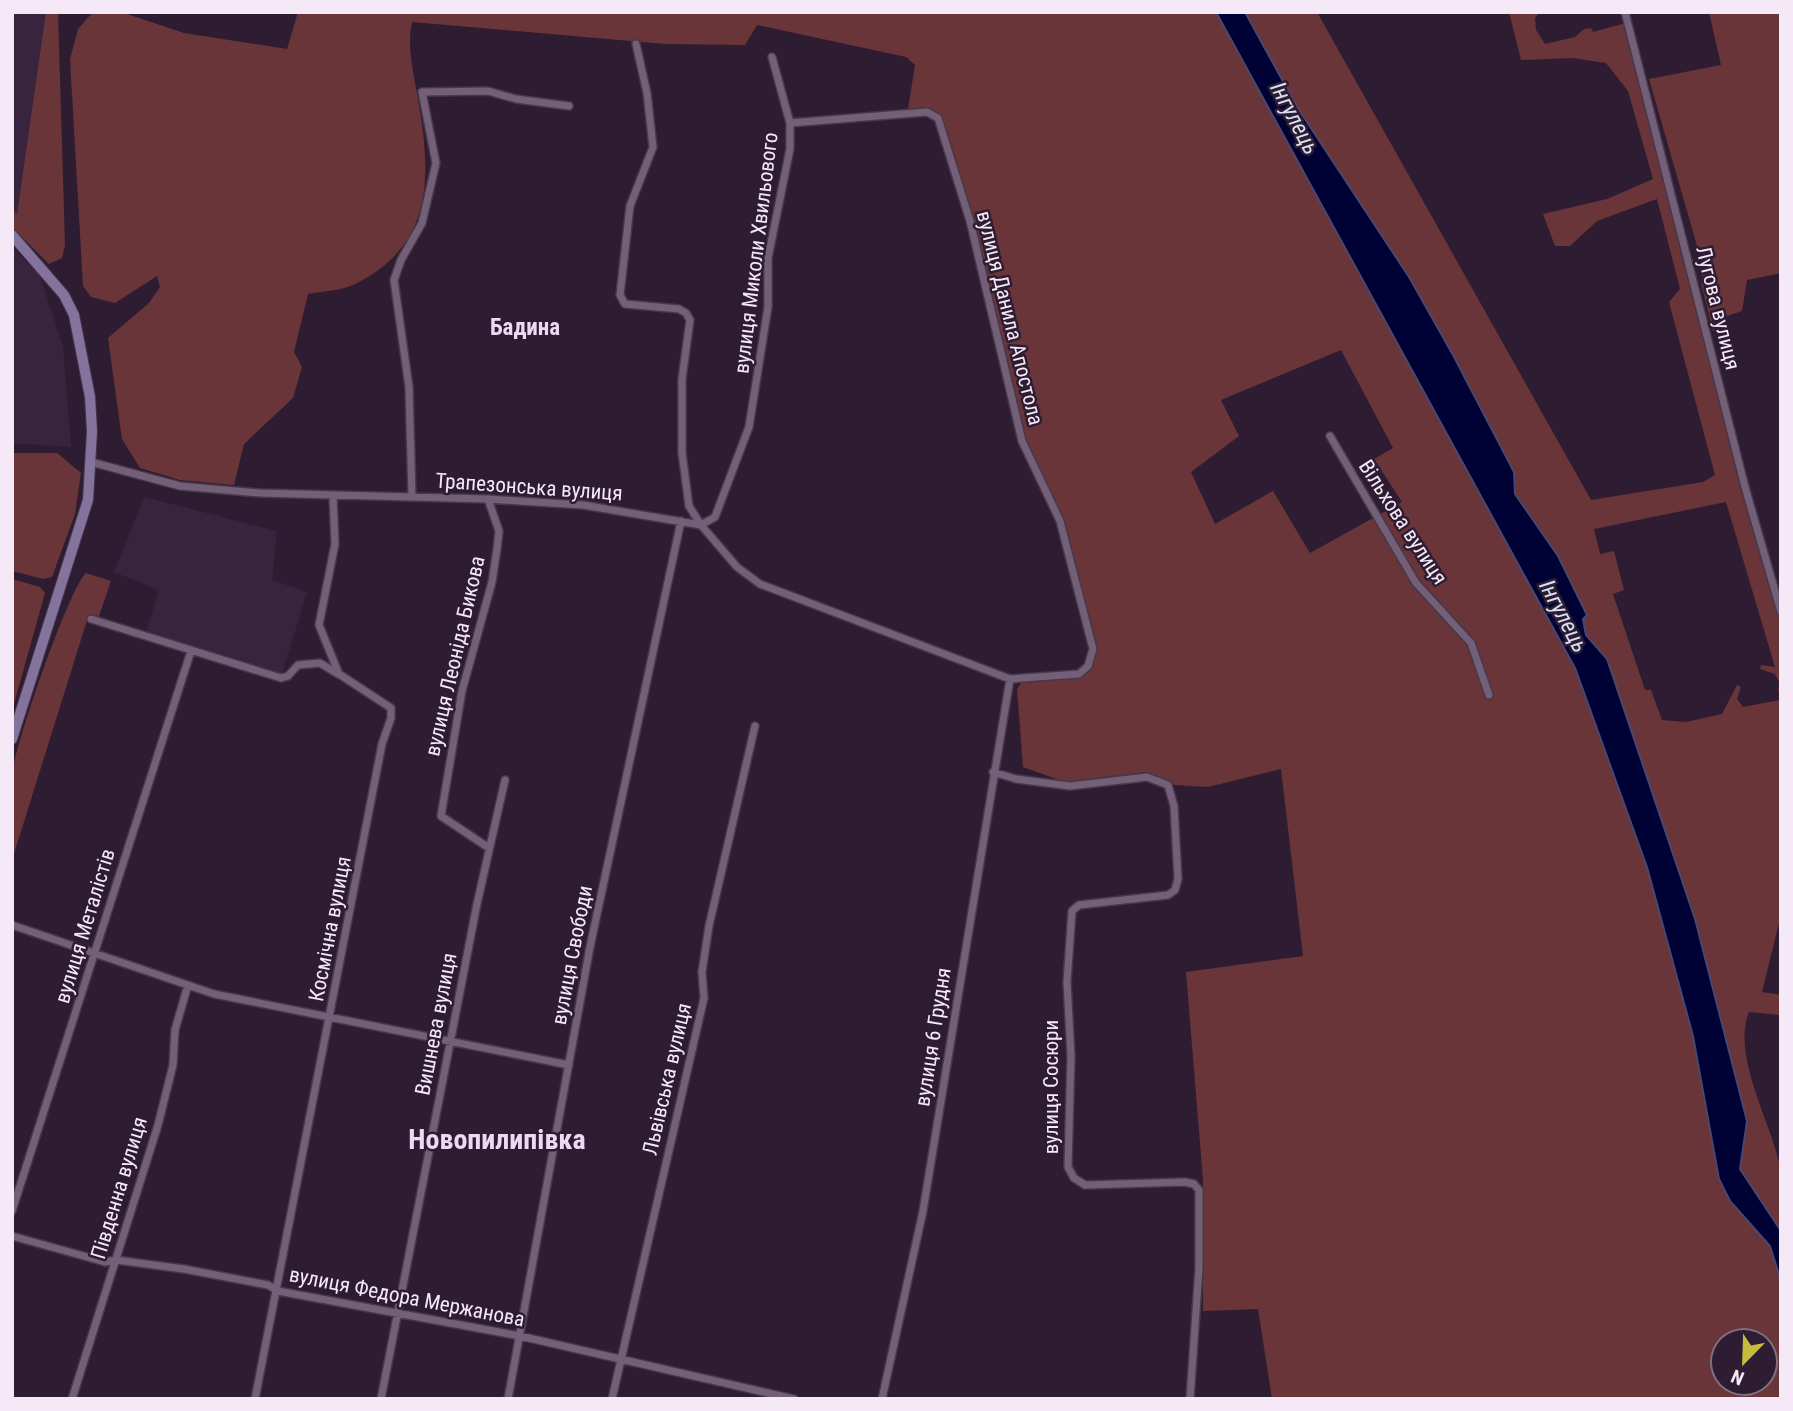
<svg xmlns="http://www.w3.org/2000/svg" width="1793" height="1411" viewBox="0 0 1793 1411" font-family="'Roboto Condensed',sans-serif">
<rect width="100%" height="100%" fill="#2e1d32"/>
<path fill="#39243f" d="M 12,12 L 46,12 L 17,215 L 12,210 Z
M 12,248 L 40,276 L 63,347 L 71,447 L 12,443 Z
M 144,497 L 277,531 L 272,580 L 307,592 L 282,674 L 146,632 L 159,590 L 114,572 Z"/>
<path fill="#6a3538" fill-rule="evenodd" d="M 46,12 L 58,12 L 65,245 L 62,258 L 49,264 L 12,227 L 12,210 L 17,214 Z
M 93,12 L 121,12 L 184,33 L 287,49 L 298,12 L 1216,12 L 1575,668 L 1647,867 L 1693,1036 L 1719,1179 L 1730,1201 L 1770,1246 L 1781,1281 L 1781,1399 L 1272,1399 L 1258,1309 L 1203,1311 L 1203,1180 L 1186,972 L 1303,956 L 1281,769 L 1208,787 L 1175,785 L 1147,772 L 1065,782 L 1023,767 L 1017,689 L 1023,681 L 1079,678 L 1090,669 L 1096,650 L 1065,521 L 1024,440 L 972,213 L 940,117 L 927,111 L 908,109 L 915,65 L 906,57 L 757,25 L 745,45 L 665,44 L 412,22 C 406,50 415,77 419,106 C 432,180 431,247 355,284 C 342,291 323,291 308,294 L 294,352 L 302,367 L 293,398 L 244,444 L 234,485 L 180,480 L 140,468 L 122,439 L 108,338 L 149,303 L 160,287 L 157,276 L 115,303 L 91,297 L 83,286 L 70,59 L 78,29 ZM 1341,350 L 1393,448 L 1374,459 L 1402,502 L 1310,553 L 1273,491 L 1215,524 L 1191,472 L 1239,436 L 1221,400 ZM 1723,1341 L 1765,1341 L 1765,1383 L 1723,1383 Z
M 1245,12 L 1317,12 L 1591,500 L 1703,482 L 1715,475 L 1669,302 L 1680,289 L 1657,199 L 1597,221 L 1570,246 L 1555,246 L 1543,214 L 1607,199 L 1653,179 L 1628,91 L 1606,63 L 1572,58 L 1521,60 L 1509,12 L 1540,12 L 1535,18 L 1536,30 L 1545,44 L 1575,37 L 1584,29 L 1591,28 L 1593,32 L 1626,23 L 1683,254 L 1781,624 L 1781,686 L 1775,674 L 1760,669 L 1761,665 L 1775,667 L 1726,502 L 1594,529 L 1600,554 L 1614,551 L 1624,590 L 1613,594 L 1645,690 L 1651,690 L 1662,720 L 1686,722 L 1722,714 L 1737,685 L 1741,687 L 1737,699 L 1743,707 L 1780,700 L 1778,688 L 1781,687 L 1781,915 L 1762,992 L 1781,995 L 1781,1015 L 1749,1012 C 1731,1055 1772,1124 1780,1167 C 1784,1187 1781,1211 1781,1231 L 1740,1169 L 1747,1121 L 1695,919 L 1607,659 L 1586,635 L 1558,556 L 1515,494 L 1514,472 L 1453,355 L 1409,277 L 1297,107 Z
M 1709,12 L 1781,12 L 1781,273 L 1747,280 L 1742,311 L 1724,317 L 1725,327 L 1713,331 L 1701,283 L 1704,270 L 1649,79 L 1721,65 Z
M 12,453 L 57,453 L 81,473 L 75,514 L 52,577 L 43,579 L 12,571 Z
M 86,573 L 111,581 L 99,616 L 89,614 L 12,860 C 12,832 9,802 12,774 C 15,746 68,590 86,573 Z
M 12,579 L 40,587 L 45,593 L 12,711 Z"/>
<path fill="#000235" stroke="#4a476f" stroke-width="2" d="M 1216,12 L 1245,12 L 1297,107 L 1409,277 L 1453,355 L 1514,472 L 1515,494 L 1558,556 L 1587,615 L 1583,619 L 1586,635 L 1607,659 L 1695,919 L 1747,1121 L 1740,1169 L 1781,1231 L 1781,1281 L 1770,1246 L 1730,1201 L 1719,1179 L 1693,1036 L 1647,867 L 1575,668 Z"/>
<g fill="none" stroke-linecap="round" stroke-linejoin="round">
<g stroke="#46384a" stroke-width="10">
<path id="minor" d="M 1625,12 L 1745,487 L 1781,612
M 636,44 L 647,93 L 653,147 L 630,206 L 620,295 L 625,304 L 679,309 L 686,313 L 690,320 L 682,379 L 682,453 L 689,506 L 701,525 L 715,517 L 749,427 L 768,307 L 768,258 L 790,149 L 790,123 L 772,57
M 1330,436 L 1416,583 L 1471,643 L 1489,695
M 91,462 L 180,486 L 260,493 L 488,499 L 583,505 L 701,525 L 737,567 L 760,584 L 1010,679 L 1079,674 L 1088,666 L 1093,649 L 1060,521 L 1022,441 L 970,221 L 938,118 L 927,112 L 790,123
M 412,497 L 409,387 L 394,280 L 401,260 L 422,223 L 436,163 L 422,92 L 488,91 L 516,99 L 569,106
M 488,499 L 499,531 L 497,549 L 492,582 L 462,691 L 441,816 L 489,848
M 91,619 L 281,678 L 288,676 L 298,665 L 320,663 L 338,674
M 993,772 L 1016,779 L 1070,786 L 1147,777 L 1168,785 L 1174,806 L 1178,879 L 1175,890 L 1168,895 L 1079,905 L 1072,911 L 1067,982 L 1071,1056 L 1068,1167 L 1074,1178 L 1085,1185 L 1185,1182 L 1194,1184 L 1199,1190 L 1199,1268 L 1190,1399
M 12,925 L 214,994 L 569,1065
M 12,1211 L 191,651
M 12,1236 L 105,1262 L 116,1260 L 184,1269 L 268,1285 L 278,1291 L 520,1336 L 794,1399
M 72,1399 L 158,1125 L 173,1065 L 175,1030 L 188,985
M 255,1399 L 382,744 L 391,718 L 391,708 L 339,674 L 319,625 L 335,544 L 333,496
M 381,1399 L 477,904 L 505,780
M 508,1399 L 590,947 L 681,521
M 612,1399 L 704,998 L 702,972 L 709,926 L 755,726
M 882,1399 L 923,1211 L 1010,679"/>
</g>
<g stroke="#46384a" stroke-width="12">
<path id="secondary" d="M 12,235 L 64,295 L 74,315 L 90,397 L 92,431 L 88,500 L 12,739"/>
</g>
<use href="#minor" stroke="#735f78" stroke-width="7"/>
<use href="#secondary" stroke="#84739d" stroke-width="10"/>
</g>
<g text-anchor="middle" stroke-width="5" stroke-linejoin="round" paint-order="stroke">
<g font-size="21" fill="#f5e9f7" stroke="#2e1d32">
<text transform="translate(756 253) rotate(-83)" y="7">вулиця Миколи Хвильового</text>
<text transform="translate(1718 308) rotate(76)" y="7">Лугова вулиця</text>
<text transform="translate(1010 318) rotate(76)" y="7">вулиця Данила Апостола</text>
<text transform="translate(529 487) rotate(4)" y="7">Трапезонська вулиця</text>
<text transform="translate(1403 522) rotate(57)" y="7">Вільхова вулиця</text>
<text transform="translate(455 656) rotate(-77)" y="7">вулиця Леоніда Бикова</text>
<text transform="translate(85 926) rotate(-73)" y="7">вулиця Металістів</text>
<text transform="translate(330 929) rotate(-79)" y="7">Космічна вулиця</text>
<text transform="translate(572 955) rotate(-79)" y="7">вулиця Свободи</text>
<text transform="translate(436 1024) rotate(-79)" y="7">Вишнева вулиця</text>
<text transform="translate(933 1037) rotate(-81)" y="7">вулиця 6 Грудня</text>
<text transform="translate(667 1079) rotate(-77)" y="7">Львівська вулиця</text>
<text transform="translate(1051 1087) rotate(-90)" y="7">вулиця Сосюри</text>
<text transform="translate(119 1188) rotate(-73)" y="7">Південна вулиця</text>
<text transform="translate(407 1297) rotate(11)" y="7">вулиця Федора Мержанова</text>
</g>
<g font-size="23" font-style="italic" fill="#d7e1f3" stroke="#2e1d32">
<text transform="translate(1295 118) rotate(62)" y="8">Інгулець</text>
<text transform="translate(1564 616) rotate(62)" y="8">Інгулець</text>
</g>
<g font-size="23" font-weight="bold" fill="#efd8f4" stroke="#2e1d32">
<text x="525" y="335">Бадина</text>
</g>
<g font-size="28" font-weight="bold" fill="#efd8f4" stroke="#2e1d32">
<text x="497" y="1149">Новопилипівка</text>
</g>
</g>
<rect width="1793" height="1411" fill="none" stroke="#f5e9f7" stroke-width="28"/>
<g transform="translate(1744 1362) rotate(203)"><circle r="33" fill="#2e1d32" stroke="#7e6f81" stroke-width="2"/>
<path d="M0-5L12 26L0 18L-12 26Z" fill="#c7bb3c"/>
<text y="-10" font-size="19" font-weight="bold" text-anchor="middle" fill="#f5e9f7">N</text>
</g>
</svg>
